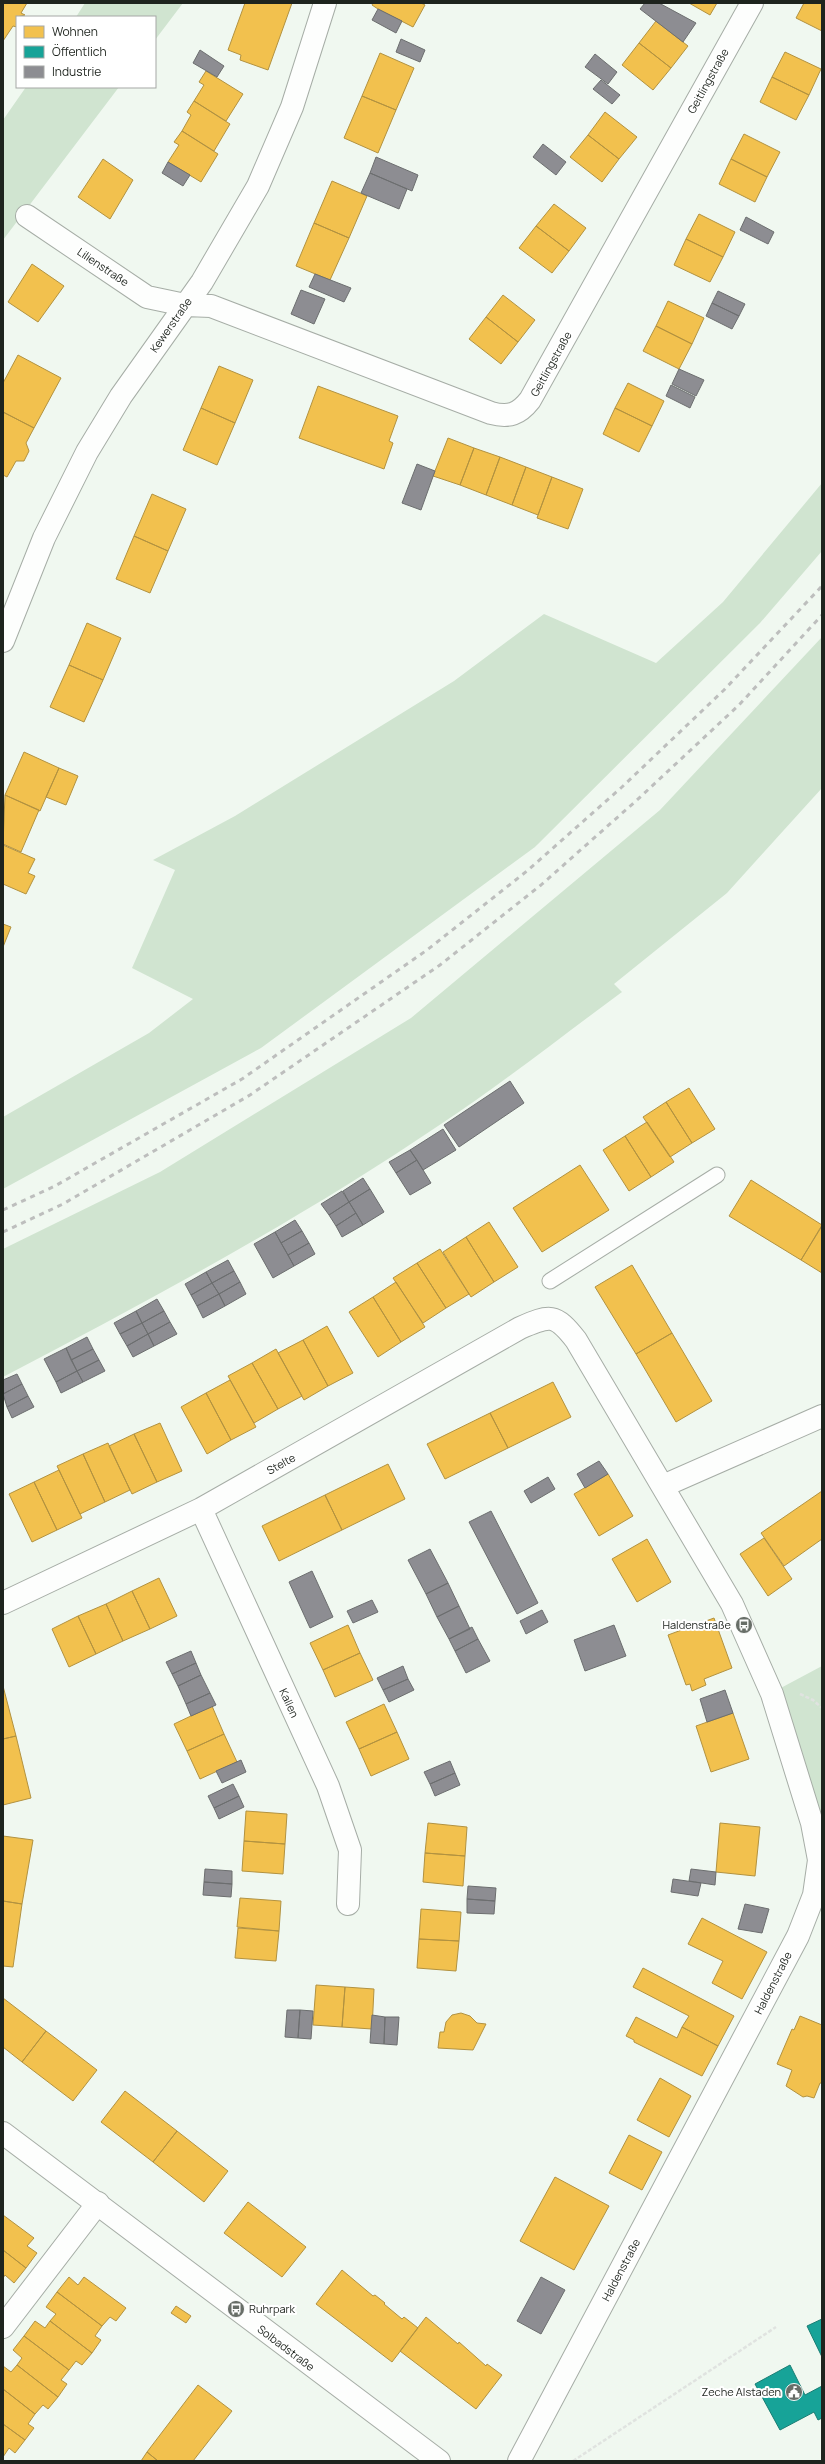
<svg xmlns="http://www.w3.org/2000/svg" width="825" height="2464" viewBox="0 0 825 2464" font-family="Manrope,sans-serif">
<rect width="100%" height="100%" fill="#f0f8f0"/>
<path fill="#d0e4d0" d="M 85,3 L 183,3 L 155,40 L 155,17 L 76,17 Z
M 26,87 L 119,87 L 3,240 L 3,120 Z
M 822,483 L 822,551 L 760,623 L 535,847 L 261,1048 L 3,1189 L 3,1117 L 149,1033 L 193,999 L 132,968 L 175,870 L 153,860 L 235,816 L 454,681 L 544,614 L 656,663 L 723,602 Z
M 822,637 L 822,788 L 727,893 L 614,984 L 622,992 C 562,1036 503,1083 441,1124 C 301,1219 152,1299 3,1377 L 3,1249 L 160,1172 L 411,1018 L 660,810 Z
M 822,1666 L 822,1858 L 777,1690 Z"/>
<path fill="#f2c14e" stroke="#b29240" d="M 3,3 L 27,3 L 21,13 L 25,15 L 17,17 L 17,27 L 13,26 L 3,41 Z
M 245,3 L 292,3 L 268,70 L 240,60 L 241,55 L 228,50 Z
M 373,3 L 421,3 L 425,5 L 413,27 L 378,9 L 372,5 Z
M 689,3 L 717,3 L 710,15 Z
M 804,3 L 822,3 L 822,31 L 796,18 Z
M 656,21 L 688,46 L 671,68 L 639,43 Z
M 639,43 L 671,68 L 653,90 L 622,65 Z
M 785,52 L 821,69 L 809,95 L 772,77 Z
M 380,53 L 414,68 L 396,110 L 362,96 Z
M 206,71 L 243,94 L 226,121 L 194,101 L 204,85 L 199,82 Z
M 772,77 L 809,95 L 796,120 L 760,102 Z
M 362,96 L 396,110 L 378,153 L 344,138 Z
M 194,101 L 230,124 L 214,151 L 182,131 L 191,115 L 187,112 Z
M 605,112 L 637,137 L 619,159 L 588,135 Z
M 182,131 L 218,154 L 201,182 L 168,162 L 179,145 L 174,142 Z
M 744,134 L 780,152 L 767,177 L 731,159 Z
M 588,135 L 619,159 L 602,182 L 570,157 Z
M 103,159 L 133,180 L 110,219 L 78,197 Z
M 731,159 L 767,177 L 755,202 L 719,184 Z
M 332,181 L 367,196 L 349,238 L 314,223 Z
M 554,204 L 586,228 L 569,251 L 536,226 Z
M 699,214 L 735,232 L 723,257 L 686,239 Z
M 314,223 L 349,238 L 330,280 L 296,266 Z
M 536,226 L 569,251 L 552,273 L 519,248 Z
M 686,239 L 723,257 L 710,282 L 674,265 Z
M 32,264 L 64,286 L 38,322 L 8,302 Z
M 503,295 L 535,320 L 518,342 L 486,317 Z
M 668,301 L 704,318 L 692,344 L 656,326 Z
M 486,317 L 518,342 L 501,364 L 469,339 Z
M 656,326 L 692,344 L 679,369 L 643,351 Z
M 18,355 L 61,378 L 34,428 L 3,412 L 3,383 Z
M 219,366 L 253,380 L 235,423 L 201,408 Z
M 628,383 L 664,401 L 652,426 L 615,408 Z
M 318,386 L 398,416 L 389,441 L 393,443 L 384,469 L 299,438 Z
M 201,408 L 235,423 L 217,465 L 183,450 Z
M 615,408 L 652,426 L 639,452 L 603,434 Z
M 3,412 L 34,428 L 26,443 L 29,451 L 24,461 L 16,461 L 7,477 L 3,475 Z
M 448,438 L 474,448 L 460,485 L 433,476 Z
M 474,448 L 500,457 L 486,495 L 460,485 Z
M 500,457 L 526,467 L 512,505 L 486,495 Z
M 526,467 L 552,477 L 538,515 L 512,505 Z
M 552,477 L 583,489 L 568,529 L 537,518 Z
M 152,494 L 186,509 L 168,551 L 134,536 Z
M 134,536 L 168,551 L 150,593 L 116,579 Z
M 87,623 L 121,638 L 103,680 L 69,665 Z
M 69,665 L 103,680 L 84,722 L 50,707 Z
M 24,752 L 59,768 L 40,811 L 5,795 Z
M 59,768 L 78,776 L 66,805 L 46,797 Z
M 5,795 L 39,810 L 21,852 L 3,844 Z
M 3,845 L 35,859 L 28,873 L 35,876 L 26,894 L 3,884 Z
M 3,924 L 11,927 L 3,947 Z
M 689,1088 L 715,1129 L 692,1143 L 666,1102 Z
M 666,1102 L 692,1143 L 670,1157 L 643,1117 Z
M 647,1122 L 674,1162 L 651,1177 L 625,1136 Z
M 625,1136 L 651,1177 L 629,1191 L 603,1150 Z
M 580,1165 L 609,1210 L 542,1252 L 513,1208 Z
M 751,1180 L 822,1225 L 801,1260 L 729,1216 Z
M 489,1222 L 518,1267 L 494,1282 L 466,1237 Z
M 822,1226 L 822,1273 L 801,1260 Z
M 466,1237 L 494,1282 L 471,1297 L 443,1252 Z
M 440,1249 L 469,1294 L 446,1308 L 417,1263 Z
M 417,1263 L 446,1308 L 423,1323 L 393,1278 Z
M 632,1265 L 672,1333 L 636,1354 L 595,1287 Z
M 396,1282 L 425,1327 L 401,1342 L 373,1297 Z
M 373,1297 L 401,1342 L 378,1357 L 349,1312 Z
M 327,1326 L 353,1373 L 328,1386 L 303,1340 Z
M 672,1333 L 712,1401 L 676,1422 L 636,1354 Z
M 303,1340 L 328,1386 L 304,1400 L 278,1353 Z
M 276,1349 L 302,1396 L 278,1409 L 252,1363 Z
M 252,1363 L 278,1409 L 254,1423 L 228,1376 Z
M 230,1380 L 256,1427 L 231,1440 L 206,1393 Z
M 553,1382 L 571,1417 L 508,1448 L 490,1413 Z
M 206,1393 L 231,1440 L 207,1454 L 181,1407 Z
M 490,1413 L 508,1448 L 445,1479 L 427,1444 Z
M 160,1423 L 182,1471 L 157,1482 L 134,1434 Z
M 134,1434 L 157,1482 L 132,1494 L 109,1446 Z
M 108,1443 L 130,1490 L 105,1502 L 83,1454 Z
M 83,1454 L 105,1502 L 80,1514 L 57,1466 Z
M 388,1464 L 405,1499 L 342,1530 L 325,1495 Z
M 59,1470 L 82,1518 L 57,1530 L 34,1482 Z
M 608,1474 L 633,1516 L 599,1536 L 574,1494 Z
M 34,1482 L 57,1530 L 32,1542 L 9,1494 Z
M 822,1491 L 822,1539 L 784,1566 L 761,1533 Z
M 325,1495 L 342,1530 L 279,1561 L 262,1526 Z
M 764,1538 L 792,1579 L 768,1596 L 740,1554 Z
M 647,1539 L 671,1582 L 637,1602 L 612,1559 Z
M 159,1578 L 177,1616 L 150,1629 L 132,1591 Z
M 132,1591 L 150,1629 L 123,1641 L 106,1604 Z
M 106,1604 L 123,1641 L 96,1654 L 78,1616 Z
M 78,1616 L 96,1654 L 69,1667 L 52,1629 Z
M 714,1618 L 732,1668 L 704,1679 L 706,1685 L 692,1691 L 690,1684 L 686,1685 L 668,1635 Z
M 348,1625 L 360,1653 L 323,1670 L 310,1643 Z
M 360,1653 L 373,1680 L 335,1697 L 323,1670 Z
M 3,1686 L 16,1736 L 3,1739 Z
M 384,1704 L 397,1732 L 359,1749 L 346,1722 Z
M 212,1706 L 224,1734 L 187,1751 L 174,1724 Z
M 733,1713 L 749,1759 L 711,1772 L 696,1726 Z
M 397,1732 L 409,1759 L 371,1776 L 359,1749 Z
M 224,1734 L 237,1762 L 200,1779 L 187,1751 Z
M 16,1736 L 31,1798 L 3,1805 L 3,1739 Z
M 246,1811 L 287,1814 L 285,1844 L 244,1841 Z
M 428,1823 L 467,1827 L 465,1856 L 425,1853 Z
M 720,1823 L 760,1827 L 755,1876 L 716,1872 Z
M 3,1836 L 33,1840 L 22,1904 L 3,1901 Z
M 244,1841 L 285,1844 L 283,1874 L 242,1871 Z
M 425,1853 L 465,1856 L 463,1886 L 423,1882 Z
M 240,1898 L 281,1901 L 279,1931 L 237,1927 Z
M 3,1901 L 22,1904 L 13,1967 L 3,1966 Z
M 421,1909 L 461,1912 L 459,1941 L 419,1939 Z
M 702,1918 L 767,1952 L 742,1999 L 712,1983 L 723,1961 L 688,1944 Z
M 238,1928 L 279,1931 L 276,1961 L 235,1958 Z
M 419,1939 L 459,1941 L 456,1971 L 417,1968 Z
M 643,1968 L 734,2016 L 718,2046 L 682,2027 L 689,2016 L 633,1987 Z
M 316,1985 L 345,1987 L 342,2027 L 313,2025 Z
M 345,1987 L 374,1989 L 372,2029 L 342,2027 Z
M 3,1998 L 46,2031 L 22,2062 L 3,2047 Z
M 461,2013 L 470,2016 L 477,2023 L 486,2024 L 473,2050 L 438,2048 L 440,2032 L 444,2032 L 446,2022 L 452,2015 Z
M 800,2016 L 822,2025 L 822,2083 L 820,2083 L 814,2098 L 807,2096 L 803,2097 L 786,2086 L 792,2070 L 777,2064 L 792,2029 L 794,2030 Z
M 636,2017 L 677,2038 L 682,2027 L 718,2046 L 702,2076 L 634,2042 L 634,2040 L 626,2036 Z
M 46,2031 L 97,2070 L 73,2101 L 22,2062 Z
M 660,2078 L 691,2096 L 669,2137 L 637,2120 Z
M 125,2091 L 177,2131 L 153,2162 L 101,2122 Z
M 177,2131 L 228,2171 L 204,2202 L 153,2162 Z
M 629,2135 L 662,2152 L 642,2190 L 609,2173 Z
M 555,2177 L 609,2206 L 574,2270 L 520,2241 Z
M 248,2202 L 306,2247 L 282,2277 L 224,2233 Z
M 3,2215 L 34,2238 L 27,2246 L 37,2253 L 26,2268 L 3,2250 Z
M 3,2250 L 26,2268 L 14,2283 L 5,2275 L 3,2278 Z
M 342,2270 L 373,2296 L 375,2295 L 385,2303 L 384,2304 L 402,2319 L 404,2317 L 418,2328 L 392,2362 L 316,2304 Z
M 69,2277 L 78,2285 L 84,2277 L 126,2308 L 116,2321 L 110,2317 L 102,2326 L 57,2292 Z
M 57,2292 L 102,2326 L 95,2336 L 101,2340 L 92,2353 L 50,2321 L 56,2314 L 46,2307 Z
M 176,2306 L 191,2316 L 186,2323 L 171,2313 Z
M 426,2317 L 458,2344 L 459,2342 L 486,2366 L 487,2364 L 502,2375 L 476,2409 L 400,2351 Z
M 35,2321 L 45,2328 L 50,2321 L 92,2353 L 82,2365 L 76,2361 L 69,2370 L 24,2336 Z
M 24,2336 L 69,2370 L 61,2380 L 67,2384 L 58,2397 L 17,2365 L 22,2358 L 13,2350 Z
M 17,2365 L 58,2397 L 48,2409 L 43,2405 L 35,2414 L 3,2389 L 3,2366 L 11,2372 Z
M 198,2385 L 232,2411 L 193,2461 L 158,2461 L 147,2452 Z
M 3,2389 L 35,2414 L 28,2424 L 34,2428 L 25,2440 L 3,2424 Z
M 3,2424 L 25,2440 L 15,2453 L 9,2448 L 3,2457 Z
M 147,2452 L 158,2461 L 141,2461 Z"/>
<path fill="#17a398" stroke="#197d73" d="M 822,2319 L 822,2357 L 807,2326 Z
M 790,2365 L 805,2395 L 822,2386 L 822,2418 L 818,2420 L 814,2412 L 780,2430 L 755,2384 Z"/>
<path fill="#8d8d92" stroke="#6c6e6f" d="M 645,3 L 659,3 L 696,23 L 683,42 L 640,9 Z
M 378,9 L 402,21 L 396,33 L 372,20 Z
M 401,39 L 425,50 L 420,62 L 396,52 Z
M 200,50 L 224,66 L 217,77 L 193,63 Z
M 595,54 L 617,72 L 608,84 L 585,67 Z
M 601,80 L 620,95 L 612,104 L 593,89 Z
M 543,144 L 566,162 L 556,175 L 533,157 Z
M 376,157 L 418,175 L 412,191 L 370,173 Z
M 168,162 L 190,175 L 183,186 L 162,173 Z
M 370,173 L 407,189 L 399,209 L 361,193 Z
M 746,217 L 774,232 L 768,244 L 740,230 Z
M 315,274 L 351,288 L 344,302 L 309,287 Z
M 301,290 L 325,299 L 314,324 L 291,314 Z
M 718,291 L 745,304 L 739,316 L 712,303 Z
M 712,303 L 739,316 L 732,329 L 706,316 Z
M 679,369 L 704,380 L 696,396 L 672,384 Z
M 671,385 L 695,397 L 690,408 L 666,396 Z
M 417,464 L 435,471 L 421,510 L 402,503 Z
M 510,1081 L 524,1103 L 459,1147 L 444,1125 Z
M 443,1129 L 456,1150 L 423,1170 L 410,1150 Z
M 410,1150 L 417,1160 L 396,1173 L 389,1162 Z
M 417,1160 L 431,1183 L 410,1195 L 396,1173 Z
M 363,1178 L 370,1189 L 349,1202 L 343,1191 Z
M 370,1189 L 384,1212 L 363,1225 L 349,1202 Z
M 342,1191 L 349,1202 L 329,1215 L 321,1204 Z
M 349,1202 L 356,1213 L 336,1226 L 329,1215 Z
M 356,1213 L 363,1225 L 342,1237 L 336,1226 Z
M 295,1220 L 302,1231 L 281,1243 L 275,1232 Z
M 302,1231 L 309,1243 L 288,1255 L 281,1243 Z
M 275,1232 L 294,1266 L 273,1278 L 254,1244 Z
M 309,1243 L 315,1254 L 294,1266 L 288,1255 Z
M 228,1260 L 234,1271 L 212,1283 L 206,1272 Z
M 234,1271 L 240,1282 L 219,1294 L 212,1283 Z
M 206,1272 L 212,1283 L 191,1295 L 185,1284 Z
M 240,1282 L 246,1294 L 225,1306 L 219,1294 Z
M 212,1283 L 219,1294 L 197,1306 L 191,1295 Z
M 219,1294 L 225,1306 L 203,1318 L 197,1306 Z
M 157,1299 L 164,1311 L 142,1323 L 136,1311 Z
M 136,1311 L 142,1323 L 120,1334 L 114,1323 Z
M 164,1311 L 170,1322 L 148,1334 L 142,1323 Z
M 170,1322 L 177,1334 L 154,1346 L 148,1334 Z
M 142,1323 L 148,1334 L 127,1346 L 120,1334 Z
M 148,1334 L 154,1346 L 133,1357 L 127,1346 Z
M 87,1337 L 93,1349 L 71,1360 L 66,1348 Z
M 66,1348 L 77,1371 L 56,1382 L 44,1359 Z
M 93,1349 L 99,1360 L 77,1371 L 71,1360 Z
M 99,1360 L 105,1371 L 83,1382 L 77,1371 Z
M 77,1371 L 83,1382 L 61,1393 L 56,1382 Z
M 17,1374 L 22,1384 L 3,1394 L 3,1380 Z
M 22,1384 L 28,1396 L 7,1407 L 3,1394 Z
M 28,1396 L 34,1407 L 12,1418 L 7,1407 Z
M 599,1461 L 608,1474 L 585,1488 L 577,1474 Z
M 548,1477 L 555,1489 L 531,1503 L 524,1491 Z
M 491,1511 L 538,1603 L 517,1614 L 469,1522 Z
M 430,1549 L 448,1583 L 426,1594 L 408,1560 Z
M 312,1571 L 333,1617 L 310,1628 L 289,1582 Z
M 448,1583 L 459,1606 L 437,1617 L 426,1594 Z
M 372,1600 L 378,1612 L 353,1623 L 347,1611 Z
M 459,1606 L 470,1629 L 449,1639 L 437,1617 Z
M 542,1610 L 548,1622 L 526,1634 L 520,1621 Z
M 614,1625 L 626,1656 L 585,1671 L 574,1640 Z
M 472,1627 L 478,1639 L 455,1651 L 449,1639 Z
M 478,1639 L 490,1661 L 466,1673 L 455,1651 Z
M 191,1651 L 196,1663 L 172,1674 L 166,1662 Z
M 196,1663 L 201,1675 L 178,1686 L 172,1674 Z
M 403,1666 L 408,1679 L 383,1690 L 377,1678 Z
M 201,1675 L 210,1693 L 186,1704 L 178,1686 Z
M 408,1679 L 414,1690 L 389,1702 L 383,1690 Z
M 725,1690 L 733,1713 L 707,1722 L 700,1699 Z
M 210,1693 L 216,1705 L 191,1716 L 186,1704 Z
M 241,1760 L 246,1772 L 222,1783 L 216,1771 Z
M 450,1761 L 455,1773 L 430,1784 L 424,1772 Z
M 455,1773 L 460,1785 L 435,1796 L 430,1784 Z
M 233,1784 L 239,1796 L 214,1808 L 208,1796 Z
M 239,1796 L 244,1807 L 219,1819 L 214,1808 Z
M 205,1869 L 232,1871 L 232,1884 L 204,1882 Z
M 691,1869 L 716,1872 L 715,1885 L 689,1881 Z
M 673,1879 L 701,1883 L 698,1896 L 671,1892 Z
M 204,1882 L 232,1884 L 231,1897 L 203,1895 Z
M 468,1886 L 496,1888 L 495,1901 L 467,1899 Z
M 467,1899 L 495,1901 L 494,1914 L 467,1913 Z
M 745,1904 L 769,1909 L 762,1933 L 738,1929 Z
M 287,2010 L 300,2010 L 298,2038 L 285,2037 Z
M 300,2010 L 313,2011 L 311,2039 L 298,2038 Z
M 372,2015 L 385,2017 L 384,2044 L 370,2043 Z
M 385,2017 L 399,2017 L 397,2045 L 384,2044 Z
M 541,2277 L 565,2290 L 541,2334 L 517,2321 Z"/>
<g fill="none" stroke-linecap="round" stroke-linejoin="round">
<g stroke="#a6ada6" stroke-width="17">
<path id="service" d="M 550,1281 L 717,1175"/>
</g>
<g stroke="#a6ada6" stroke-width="24">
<path id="minor" d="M 27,216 L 147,297 L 185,305 L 211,306 L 491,413 C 509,418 519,414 530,400 L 752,3
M 3,641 L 44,538 L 87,452 L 121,396 L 202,282 L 258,186 L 292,107 L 325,3
M 663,1486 L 822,1416
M 201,1509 L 328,1786 L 350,1850 L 348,1904
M 3,1603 L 201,1509 L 520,1328 C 550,1315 555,1313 576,1340 L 732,1604 L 772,1694 L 812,1823 L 819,1860 L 814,1895 L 798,1936 L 519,2461
M 3,2327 L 98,2203"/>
</g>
<g stroke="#a6ada6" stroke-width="24">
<path id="tertiary" d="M 3,2133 L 439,2461"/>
</g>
<path stroke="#e0e3e0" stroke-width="2.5" stroke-dasharray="4 2" stroke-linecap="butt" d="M 800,1694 L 813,1700 L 822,1708
M 573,2461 L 776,2327"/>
<use href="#service" stroke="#fdfefd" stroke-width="15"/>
<use href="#minor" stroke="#fdfefd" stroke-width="22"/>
<use href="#tertiary" stroke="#fdfefd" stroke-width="22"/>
<path stroke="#bdbebd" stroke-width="3" stroke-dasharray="5 5" stroke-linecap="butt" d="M 3,1210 L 55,1186 L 242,1079 L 427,950 L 527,871 L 622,787 L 724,690 L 822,586
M 3,1232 L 63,1204 L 250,1095 L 440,965 L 541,885 L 637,800 L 739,705 L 822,615"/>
</g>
<defs>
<g id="bus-disc" transform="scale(0.9)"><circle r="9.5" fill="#686e68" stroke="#fff"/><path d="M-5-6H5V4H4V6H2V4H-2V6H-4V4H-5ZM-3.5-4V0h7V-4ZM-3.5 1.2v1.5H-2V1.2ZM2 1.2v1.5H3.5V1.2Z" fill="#fff"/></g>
<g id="civic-disc" transform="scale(0.9)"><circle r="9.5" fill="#686e68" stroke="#fff"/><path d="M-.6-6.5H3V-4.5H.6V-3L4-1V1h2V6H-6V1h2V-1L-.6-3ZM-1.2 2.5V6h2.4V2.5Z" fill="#fff"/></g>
</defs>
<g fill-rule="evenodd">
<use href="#bus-disc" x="744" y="1625"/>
<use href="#bus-disc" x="236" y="2309"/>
<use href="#civic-disc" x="794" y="2392"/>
</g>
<g text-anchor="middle" stroke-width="4" stroke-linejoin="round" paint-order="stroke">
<g font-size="11" fill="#1e241e" stroke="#fff">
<text transform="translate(708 81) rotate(-61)" y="4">Geitlingstraße</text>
<text transform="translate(103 267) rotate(34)" y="4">Lilienstraße</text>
<text transform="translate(171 325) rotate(-55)" y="4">Kewerstraße</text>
<text transform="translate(551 364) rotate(-61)" y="4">Geitlingstraße</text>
<text transform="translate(281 1464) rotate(-29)" y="4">Stelte</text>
<text transform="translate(289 1703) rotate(65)" y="4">Kallen</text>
<text transform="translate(773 1983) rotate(-63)" y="4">Haldenstraße</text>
<text transform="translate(621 2270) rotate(-62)" y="4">Haldenstraße</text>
<text transform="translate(286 2348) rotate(37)" y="4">Solbadstraße</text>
</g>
<g font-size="11" fill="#1e241e" stroke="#fff" text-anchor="end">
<text x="731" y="1629">Haldenstraße</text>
<text x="249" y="2313" text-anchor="start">Ruhrpark</text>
<text x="781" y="2396">Zeche Alstaden</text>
</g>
</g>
<rect width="825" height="2464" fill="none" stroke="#1e241e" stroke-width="8"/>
<rect x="16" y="16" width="140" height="72" fill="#ffffff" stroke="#a5a7a5"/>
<rect x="24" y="26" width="20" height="12" fill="#f2c14e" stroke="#a5a7a5"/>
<text x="52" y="36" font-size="12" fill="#1e241e">Wohnen</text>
<rect x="24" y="46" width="20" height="12" fill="#17a398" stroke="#a5a7a5"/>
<text x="52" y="56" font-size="12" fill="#1e241e">Öffentlich</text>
<rect x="24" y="66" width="20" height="12" fill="#8d8d92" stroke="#a5a7a5"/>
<text x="52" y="76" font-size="12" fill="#1e241e">Industrie</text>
</svg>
